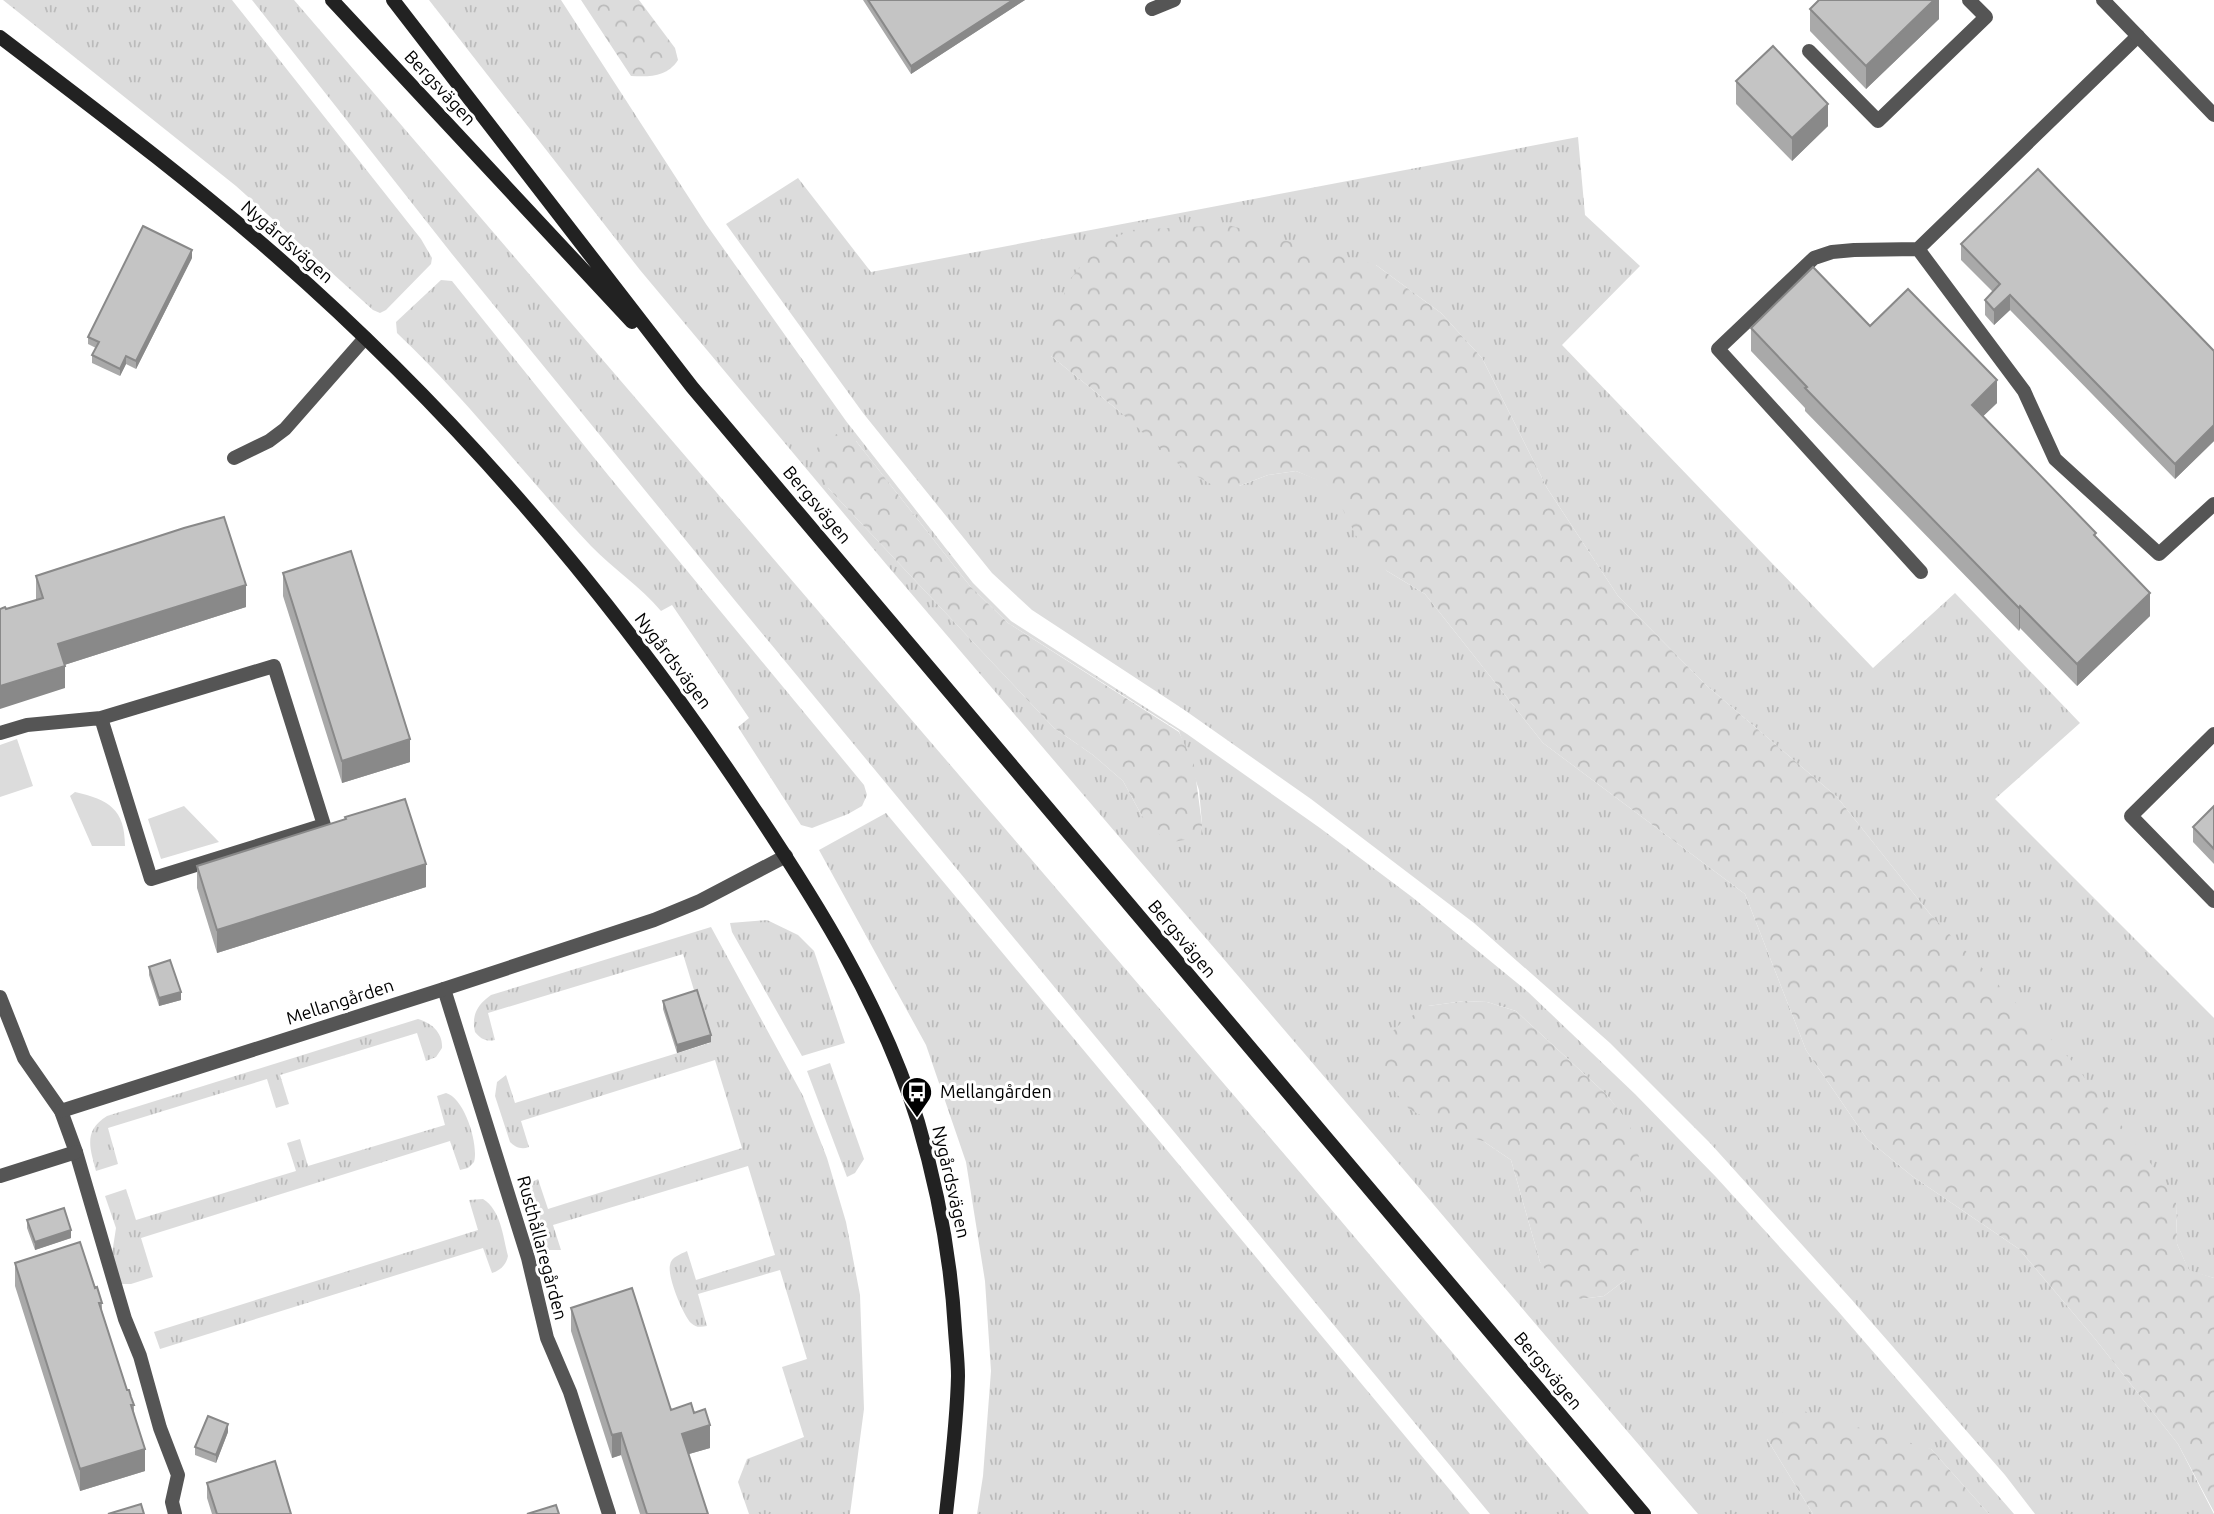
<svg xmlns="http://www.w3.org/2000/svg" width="2214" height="1514" viewBox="0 0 2214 1514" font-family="Ubuntu,sans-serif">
<defs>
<pattern id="grass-tufts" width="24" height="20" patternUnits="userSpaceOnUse" patternTransform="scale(1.75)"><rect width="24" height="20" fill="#dcdcdc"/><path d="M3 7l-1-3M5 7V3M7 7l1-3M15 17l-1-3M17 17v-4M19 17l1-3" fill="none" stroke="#bbb"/></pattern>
<pattern id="forest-crowns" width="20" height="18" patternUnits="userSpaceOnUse" patternTransform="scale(1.75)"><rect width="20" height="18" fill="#dcdcdc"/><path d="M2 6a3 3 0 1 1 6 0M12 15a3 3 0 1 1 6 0" fill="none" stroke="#bbb"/></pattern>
</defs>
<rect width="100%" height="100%" fill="#fff"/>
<path fill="url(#grass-tufts)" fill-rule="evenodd" d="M 3,0 L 232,0 L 421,239 L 432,258 L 431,264 L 386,310 L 380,313 L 373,310 L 236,186 Z
M 252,0 L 294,0 L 1303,1176 L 1589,1514 L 1490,1514 L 737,603 L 452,254 Z
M 429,0 L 561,0 L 706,224 L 846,421 L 973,583 L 1011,621 L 1187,734 L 1320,828 L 1412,897 L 1528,992 L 1635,1094 L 1716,1177 L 1837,1310 L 2014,1514 L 1989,1514 L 1931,1449 L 1767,1439 L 1813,1514 L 1698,1514 L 886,564 L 640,270 ZM 856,441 L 970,586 L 1008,623 L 1179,731 L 1199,790 L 1202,824 L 1200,836 L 1142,816 L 1123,781 L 1093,755 L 1054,728 L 828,488 ZM 1464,1001 L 1487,1002 L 1516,1011 L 1607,1095 L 1628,1123 L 1625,1280 L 1604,1296 L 1581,1299 L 1540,1262 L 1511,1160 L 1483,1141 L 1428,1006 Z
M 1578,137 L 1585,215 L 1640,266 L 1562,345 L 1873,668 L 1955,593 L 2080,723 L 1995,799 L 2214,1018 L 2214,1278 L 2189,1271 L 2177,1244 L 2176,1203 L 1930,914 L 1837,797 L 1707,686 L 1618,596 L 1547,488 L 1482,358 L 1441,313 L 1376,265 L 1051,356 L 1119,411 L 1239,486 L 1268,475 L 1296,471 L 1326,483 L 1387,571 L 1425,594 L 1543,743 L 1745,894 L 1806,1050 L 1867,1139 L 1912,1176 L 2019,1249 L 2096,1340 L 2178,1444 L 2214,1514 L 2035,1514 L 2005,1475 L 1852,1300 L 1710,1143 L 1610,1043 L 1474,923 L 1311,799 L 1183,709 L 1032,610 L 992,573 L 863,413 L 726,224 L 798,178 L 871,272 Z
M 441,280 L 452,281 L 608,475 L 864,785 L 867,795 L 862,806 L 848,814 L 812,828 L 801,825 L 738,727 L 749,718 L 672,605 L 661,611 C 640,586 613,569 591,546 C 525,476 467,399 397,333 L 396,322 Z
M 886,813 L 1470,1514 L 977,1514 L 983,1476 L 991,1371 L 985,1281 L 966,1162 L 926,1045 L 819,850 Z
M 767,920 L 798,935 L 814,951 L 845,1043 L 802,1056 L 732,932 L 730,923 Z
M 711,927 L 803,1096 L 827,1158 L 846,1222 L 860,1295 L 864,1409 L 850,1514 L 749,1514 L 738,1482 L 747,1459 L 804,1437 L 782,1367 L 807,1359 L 780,1270 L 698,1294 L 707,1326 C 701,1327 696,1328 691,1323 C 683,1315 667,1276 670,1265 C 671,1257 681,1254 687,1251 L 696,1280 L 775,1255 L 748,1166 L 553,1225 L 561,1250 L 547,1250 L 542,1247 L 525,1193 L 530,1183 L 538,1179 L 548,1209 L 742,1148 L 715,1060 L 521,1121 L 529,1147 C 521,1150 515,1147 510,1142 L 495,1096 L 497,1082 L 506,1075 L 515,1103 L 710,1043 L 683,954 L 488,1013 L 495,1040 C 486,1042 481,1039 475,1032 C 471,1015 478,1004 491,995 Z
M 418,1019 C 432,1023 443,1033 442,1048 L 436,1057 L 426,1061 L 417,1033 L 280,1075 L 289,1104 L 276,1108 L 267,1079 L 108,1128 L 118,1164 L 96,1171 C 90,1148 83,1131 107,1116 Z
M 830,1063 L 864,1159 L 855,1173 L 847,1177 L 807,1071 Z
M 446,1093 C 465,1098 479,1146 474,1162 L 468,1168 L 460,1170 L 450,1141 L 141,1238 L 153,1277 L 131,1284 L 121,1284 L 112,1254 L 116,1228 L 105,1196 L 126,1189 L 136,1220 L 296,1171 L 287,1143 L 300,1139 L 308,1166 L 445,1125 L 437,1096 Z
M 483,1199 C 501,1210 503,1237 508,1256 C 506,1265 501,1270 492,1273 L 483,1248 L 160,1349 L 154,1332 L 478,1230 L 469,1200 Z"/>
<path fill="url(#forest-crowns)" d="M 581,0 L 639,0 L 675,48 L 678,60 C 667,77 650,77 631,76 Z
M 1228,225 L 1376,265 L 1441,313 L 1482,358 L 1547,488 L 1618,596 L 1707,686 L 1837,797 L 1930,914 L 2071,1060 L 2158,1173 L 2176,1203 L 2177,1244 L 2189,1270 L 2214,1278 L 2214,1512 L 2178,1444 L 2096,1340 L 2019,1249 L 1912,1176 L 1867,1139 L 1806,1050 L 1745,894 L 1543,743 L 1425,594 L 1387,571 L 1365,553 L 1342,508 L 1326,484 L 1296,471 L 1268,475 L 1239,486 L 1216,487 L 1184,469 L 1119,411 L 1051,356 L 1052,322 L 1071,278 L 1098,246 L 1131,230 Z
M 837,434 L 856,441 L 970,586 L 1008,623 L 1179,732 L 1194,765 L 1202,824 L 1201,837 L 1167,843 L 1142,816 L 1123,781 L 1093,755 L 1054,728 L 828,488 L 813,458 L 820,442 Z
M 1464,1001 L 1487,1002 L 1516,1011 L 1607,1095 L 1629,1123 L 1639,1157 L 1642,1225 L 1638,1253 L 1625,1280 L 1604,1296 L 1581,1299 L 1560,1290 L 1540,1262 L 1511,1160 L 1483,1141 L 1450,1131 L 1409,1109 L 1388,1083 L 1379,1060 L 1383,1041 L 1402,1022 L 1428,1006 Z
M 1790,1407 L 1931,1449 L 1989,1514 L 1813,1514 L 1767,1439 L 1765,1425 Z"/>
<path fill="#dcdcdc" d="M 17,739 L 33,786 L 0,797 L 0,745 Z
M 75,792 C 109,800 125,809 125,846 L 92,846 L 70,796 Z
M 184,806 L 219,842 L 161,859 L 148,819 Z"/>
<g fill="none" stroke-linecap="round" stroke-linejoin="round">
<path stroke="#555" stroke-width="14" d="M 1152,9 L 1174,0
M 1809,51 L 1878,121 L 1986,17 L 1969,0
M 1918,249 L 2138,36
M 234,458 L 269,441 L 285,429 L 365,338
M 1921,572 L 1718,349 L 1814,258 L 1832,252 L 1854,250 L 1918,249 L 2024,391 L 2055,459 L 2159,554 L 2214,504
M 0,733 L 27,725 L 101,718 L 274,666 L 324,825 L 151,879 L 101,718
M 2214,734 L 2131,816 L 2214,901
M 444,989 L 528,1258 L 547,1338 L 570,1392 L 609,1514
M 0,997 L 24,1058 L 61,1111 L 76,1152 L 125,1319 L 140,1356 L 160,1428 L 178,1475 L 172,1502 L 175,1514"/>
<path stroke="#555" stroke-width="14" d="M 2103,0 L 2214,115
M 61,1111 L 444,989 L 654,920 L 700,901 L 786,856
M 0,1176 L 76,1152"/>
<path stroke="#222" stroke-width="14" d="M 332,0 L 632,322
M 393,0 L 692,387 L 1644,1514
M 0,37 C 93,108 187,178 275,255 C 458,415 617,602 751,804 C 818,904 882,1006 918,1122 C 938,1190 951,1259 955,1330 C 956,1345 958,1361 958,1376 C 957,1422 951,1468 946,1514"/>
</g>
<path fill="#a9a9a9" d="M 863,0 L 1025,0 L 911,74 Z
M 1939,0 L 1939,19 L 1866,89 L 1810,31 L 1810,9 Z
M 1736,81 L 1828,126 L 1792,161 L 1736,104 Z
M 1961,244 L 2214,351 L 2214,441 L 2175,479 L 2010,310 L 1994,325 L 1985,315 L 1985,300 L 1993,292 L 1961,260 Z
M 192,258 L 136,369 L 126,364 L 120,376 L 92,363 L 92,355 L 96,348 L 88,344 L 88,337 Z
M 1870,326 L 1997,403 L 1983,416 L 2096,537 L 2150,616 L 2077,686 L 2020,628 L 2019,631 L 1805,411 L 1805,408 L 1751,351 L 1751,328 Z
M 283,573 L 410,762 L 342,783 L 283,596 Z
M 36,576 L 246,607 L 64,665 L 65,688 L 6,609 L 36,600 Z
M 2214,806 L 2214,864 L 2193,842 L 2193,827 Z
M 345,819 L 426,887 L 217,953 L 197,888 L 197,866 Z
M 149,967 L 181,1000 L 159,1006 L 149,975 Z
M 663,1001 L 711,1042 L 677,1053 L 663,1009 Z
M 27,1220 L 71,1238 L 35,1250 L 27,1228 Z
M 15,1263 L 95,1288 L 102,1303 L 102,1311 L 127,1390 L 134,1405 L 134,1412 L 145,1471 L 80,1491 L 15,1286 Z
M 571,1308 L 671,1410 L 710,1448 L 689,1454 L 708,1514 L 640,1514 L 621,1455 L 612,1458 L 571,1331 Z
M 228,1432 L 216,1463 L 195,1455 L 195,1447 Z
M 207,1483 L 291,1514 L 212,1514 L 207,1498 Z"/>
<path fill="#898989" d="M 1013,0 L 1025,0 L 911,74 L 911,66 Z
M 1934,0 L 1939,0 L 1939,19 L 1866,89 L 1866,66 Z
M 1828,104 L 1828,126 L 1792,161 L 1792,138 Z
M 192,250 L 192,258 L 136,369 L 136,361 Z
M 2010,295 L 2010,310 L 1994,325 L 1994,310 Z
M 126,356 L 126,364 L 120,376 L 120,369 Z
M 1997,380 L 1997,403 L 1972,427 L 1972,405 Z
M 2214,425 L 2214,441 L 2175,479 L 2175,464 Z
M 246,585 L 246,607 L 58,667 L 58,644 Z
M 2150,593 L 2150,616 L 2077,686 L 2077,664 Z
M 2020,606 L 2020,628 L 2019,631 L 2019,608 Z
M 65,666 L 65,688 L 0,709 L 0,686 Z
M 410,739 L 410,762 L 342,783 L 342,761 Z
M 426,864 L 426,887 L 217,953 L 217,930 Z
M 181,992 L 181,1000 L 159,1006 L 159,998 Z
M 711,1035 L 711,1042 L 677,1053 L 677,1045 Z
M 71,1230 L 71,1238 L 35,1250 L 35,1242 Z
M 228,1424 L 228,1432 L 216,1463 L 216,1455 Z
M 710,1425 L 710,1448 L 682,1456 L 682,1434 Z
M 621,1433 L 621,1455 L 612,1458 L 612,1435 Z
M 145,1449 L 145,1471 L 80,1491 L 80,1469 Z"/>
<path fill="#c4c4c4" stroke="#898989" stroke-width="2" d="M 868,0 L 1013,0 L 911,66 Z
M 1819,0 L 1934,0 L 1866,66 L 1810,9 Z
M 1773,46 L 1828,104 L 1792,138 L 1736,81 Z
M 2038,169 L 2214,351 L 2214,425 L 2175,464 L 2010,295 L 1994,310 L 1985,300 L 2000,284 L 1961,244 Z
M 143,226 L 192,250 L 136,361 L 126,356 L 120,369 L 92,355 L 99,342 L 88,337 Z
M 1813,267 L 1870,326 L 1908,289 L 1997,380 L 1972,405 L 2096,533 L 2094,535 L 2150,593 L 2077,664 L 2020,606 L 2019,608 L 1805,388 L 1807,387 L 1751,328 Z
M 224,517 L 246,585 L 58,644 L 65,666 L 0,686 L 0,609 L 5,607 L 6,609 L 43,598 L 36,576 L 184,528 Z
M 351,551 L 410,739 L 342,761 L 283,573 Z
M 405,799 L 426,864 L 217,930 L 197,866 L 346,819 L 345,817 Z
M 2214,806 L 2214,849 L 2193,827 Z
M 170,960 L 181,992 L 159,998 L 149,967 Z
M 697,990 L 711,1035 L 677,1045 L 663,1001 Z
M 64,1208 L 71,1230 L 35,1242 L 27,1220 Z
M 80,1242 L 95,1288 L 97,1287 L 102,1303 L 99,1303 L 127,1390 L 129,1390 L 131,1397 L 134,1405 L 131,1405 L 145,1449 L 80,1469 L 15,1263 Z
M 632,1288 L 671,1410 L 691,1403 L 694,1413 L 705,1409 L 710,1425 L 682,1434 L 708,1514 L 647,1514 L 621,1433 L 612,1435 L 571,1308 Z
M 208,1416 L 228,1424 L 216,1455 L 195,1447 Z
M 275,1461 L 291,1514 L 217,1514 L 207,1483 Z
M 141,1504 L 144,1514 L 108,1514 Z
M 556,1505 L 559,1514 L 527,1514 Z"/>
<defs>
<g id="bus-pin" transform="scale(1.575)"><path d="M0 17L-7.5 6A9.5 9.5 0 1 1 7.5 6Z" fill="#000" stroke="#fff"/><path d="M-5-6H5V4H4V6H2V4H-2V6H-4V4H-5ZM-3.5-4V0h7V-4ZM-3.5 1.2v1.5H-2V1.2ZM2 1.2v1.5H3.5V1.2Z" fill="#fff"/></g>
</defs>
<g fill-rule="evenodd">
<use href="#bus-pin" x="917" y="1092"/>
</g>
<g text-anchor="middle" stroke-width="6" stroke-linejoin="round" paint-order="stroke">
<g font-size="18" fill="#000" stroke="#fff">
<text transform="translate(440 88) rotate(47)" y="6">Bergsvägen</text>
<text transform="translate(287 242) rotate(41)" y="6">Nygårdsvägen</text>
<text transform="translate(817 505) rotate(50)" y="6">Bergsvägen</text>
<text transform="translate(673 661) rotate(53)" y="6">Nygårdsvägen</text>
<text transform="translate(1182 939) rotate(50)" y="6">Bergsvägen</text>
<text transform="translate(340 1002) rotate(-18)" y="6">Mellangården</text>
<text transform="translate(951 1182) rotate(77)" y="6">Nygårdsvägen</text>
<text transform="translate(542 1248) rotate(75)" y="6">Rusthållaregården</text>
<text transform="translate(1548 1371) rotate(50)" y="6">Bergsvägen</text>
</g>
<g font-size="18" fill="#000" stroke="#fff" text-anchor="start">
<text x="940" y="1098">Mellangården</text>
</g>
</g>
</svg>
